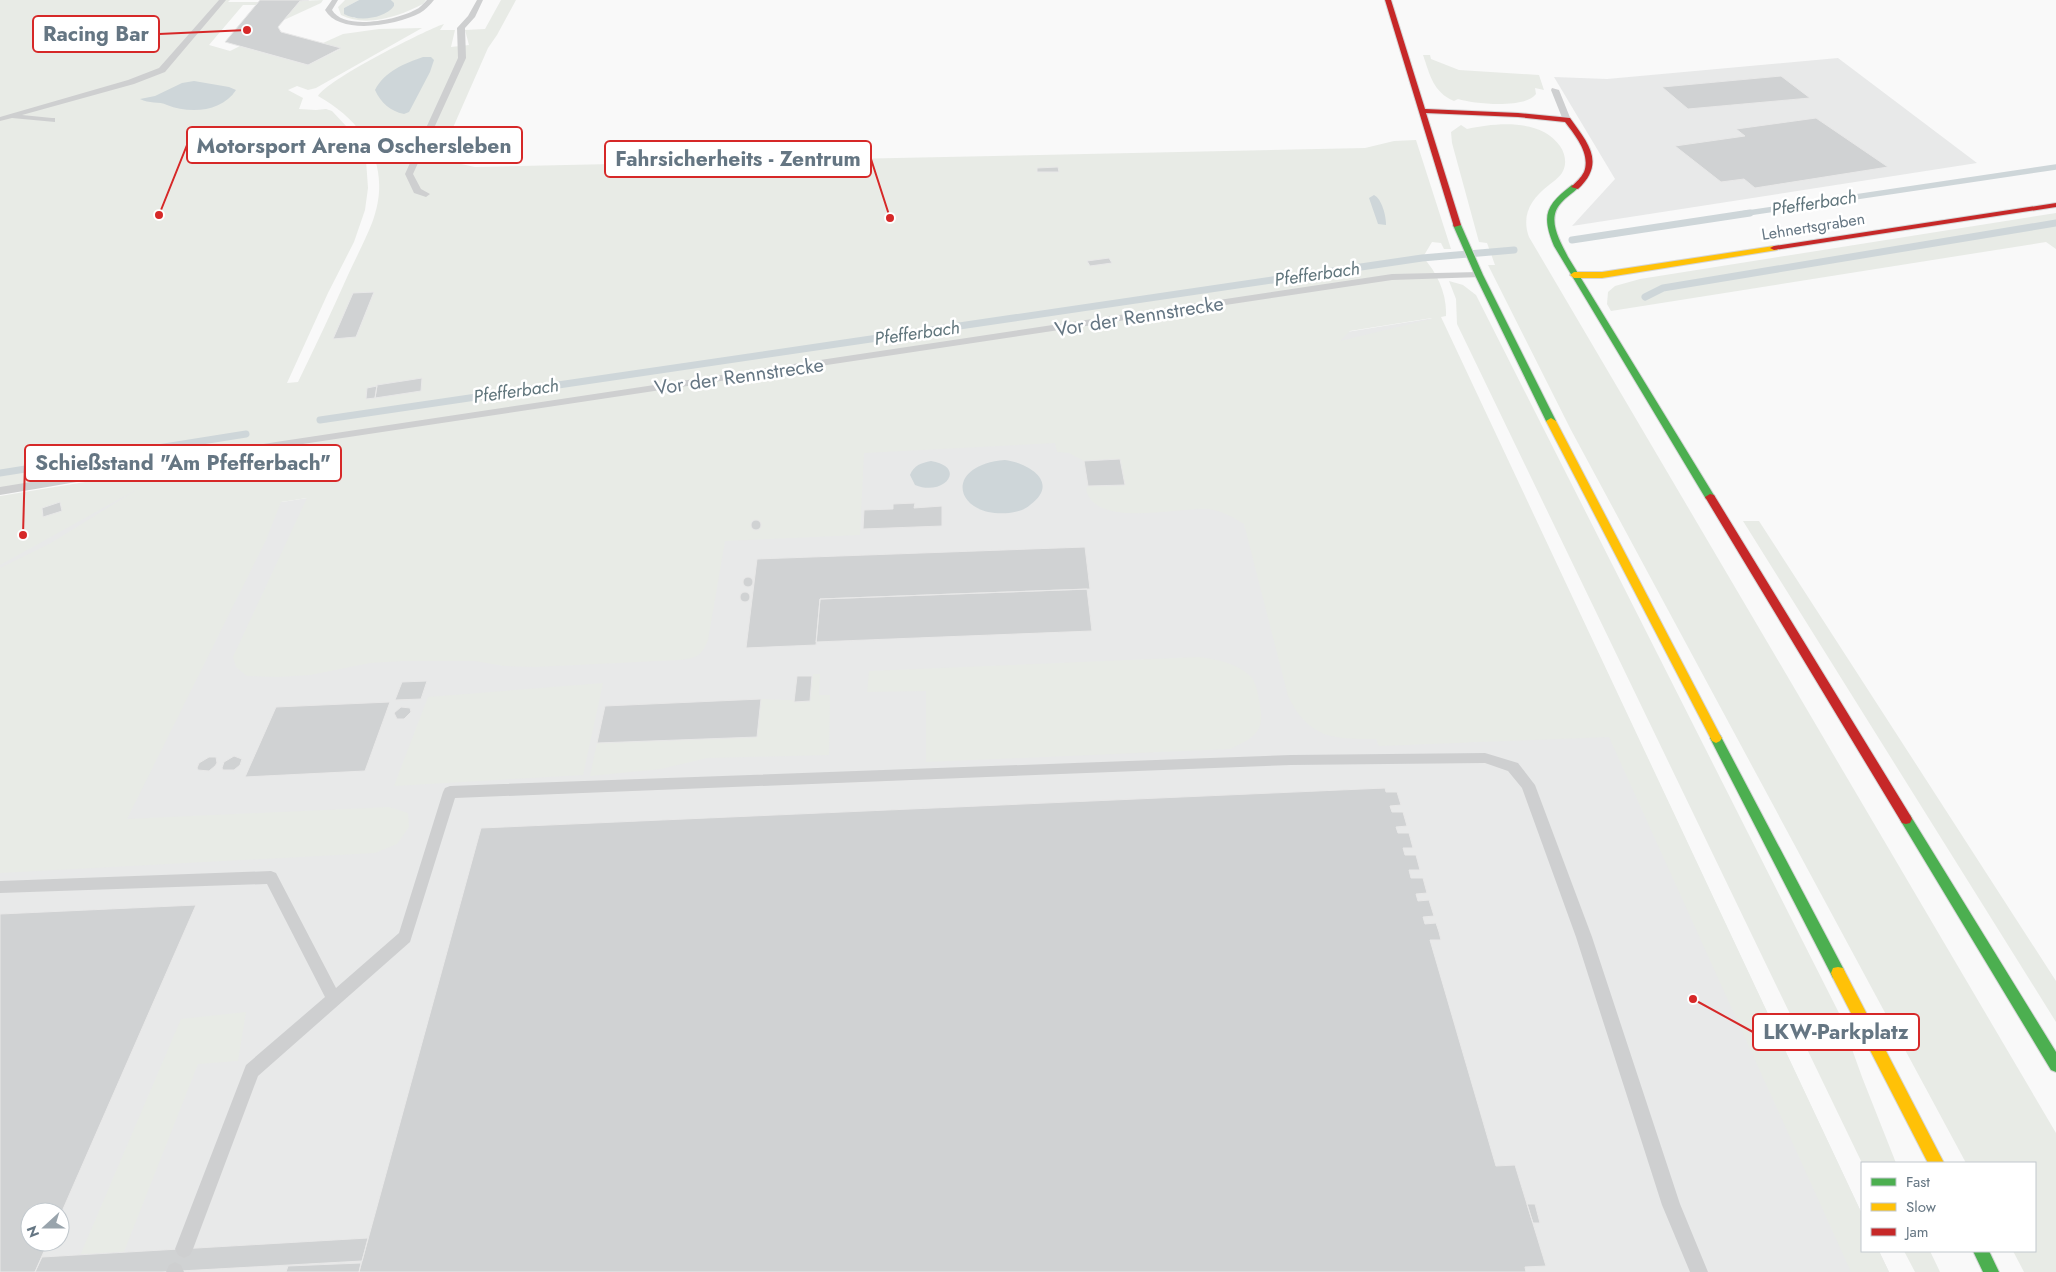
<svg xmlns="http://www.w3.org/2000/svg" width="2056" height="1272" viewBox="0 0 2056 1272" font-family="Jost,sans-serif">
<rect width="100%" height="100%" fill="#f9f9f9"/>
<path fill="#e8e9e9" fill-rule="evenodd" d="M 1838,58 L 1977,163 L 1572,226 L 1615,179 L 1554,77 L 1607,79 Z
M 1440,317 L 1862,1214 L 1862,1251 L 1879,1251 L 1889,1272 L 0,1272 L 0,558 L 156,478 L 282,502 ZM 30,1212 L 60,1212 L 60,1242 L 30,1242 Z"/>
<path fill="#e8ebe6" fill-rule="evenodd" d="M 0,0 L 230,0 L 228,2 L 259,2 L 256,5 L 243,5 L 209,45 L 230,51 L 240,46 L 308,65 L 340,49 L 323,43 L 343,34 L 379,29 L 422,28 L 316,88 L 308,90 L 297,86 L 288,90 L 303,98 L 299,109 L 316,110 L 326,109 L 332,111 L 347,127 L 357,141 L 366,160 L 368,188 L 365,210 L 354,242 L 328,293 L 287,383 L 298,382 C 315,347 332,311 348,275 C 356,258 365,240 372,223 C 393,167 366,123 318,96 C 327,80 420,33 441,25 L 444,24 L 440,30 L 455,30 L 451,47 L 469,45 L 465,30 L 485,29 L 501,0 L 516,0 L 497,35 L 488,48 L 437,164 L 461,164 L 475,167 L 1365,148 L 1394,141 L 1416,140 L 1451,249 L 1444,249 L 1441,243 L 1432,242 L 1423,257 C 1437,273 1447,293 1446,316 L 1441,317 L 1862,1214 L 1862,1251 L 1879,1251 L 1889,1272 L 1851,1272 L 1609,737 L 1379,746 L 1376,739 C 1333,739 1309,739 1288,696 L 1244,524 C 1233,517 1222,511 1209,509 C 1179,507 1094,529 1086,489 L 1088,486 L 1125,485 L 1120,459 L 1084,461 L 1069,453 L 1057,452 L 1055,443 L 864,453 L 860,535 L 725,541 L 708,640 C 701,657 696,658 679,660 L 535,667 L 504,666 L 475,661 L 403,661 L 370,663 L 310,675 L 278,677 L 247,676 L 236,667 L 233,657 L 307,498 L 281,502 L 266,540 L 127,819 L 389,807 L 408,813 L 409,827 L 397,844 L 375,853 L 0,873 L 0,568 L 51,543 L 141,487 L 0,565 L 0,496 L 158,470 L 156,478 L 225,467 L 232,449 L 0,488 ZM 374,292 L 356,337 L 334,338 L 353,293 ZM 1432,318 L 1431,319 L 1340,341 L 1350,331 Z
M 323,0 L 321,3 L 284,20 L 300,1 Z
M 345,0 L 359,0 L 344,8 L 354,18 C 370,18 380,13 394,6 L 391,0 L 426,0 L 423,4 C 400,16 366,28 341,15 L 338,7 Z
M 1423,55 L 1430,55 L 1431,59 L 1459,70 L 1539,75 L 1544,90 L 1535,88 L 1536,94 C 1525,109 1474,104 1458,99 L 1454,101 C 1433,92 1430,75 1423,55 Z
M 1461,125 L 1467,129 C 1495,123 1541,118 1560,146 C 1565,153 1567,163 1563,171 C 1560,177 1554,181 1549,185 C 1531,199 1521,215 1529,237 L 2056,1133 L 2056,1272 L 2024,1272 L 2013,1251 L 2035,1251 L 2035,1163 L 1966,1163 L 1571,430 L 1488,265 L 1495,265 L 1487,243 L 1479,242 L 1452,143 L 1451,132 Z
M 2056,213 L 2056,249 L 2046,242 L 1611,311 L 1607,304 L 1608,292 L 1615,286 L 1640,279 Z
M 1449,281 L 1463,285 L 1476,295 L 1839,1013 L 1862,1077 L 1896,1163 L 1862,1163 L 1457,324 L 1456,299 Z
M 1743,521 L 1759,521 L 2056,981 L 2056,1022 Z
M 1199,657 C 1216,659 1240,664 1252,678 C 1256,683 1258,694 1259,700 C 1266,731 1256,737 1230,749 L 926,762 L 926,691 L 867,692 L 869,671 Z
M 813,674 L 820,674 L 819,695 L 830,695 L 829,755 L 707,758 L 661,769 L 590,776 L 597,743 L 756,737 L 761,699 L 810,701 Z
M 603,683 L 583,775 L 394,786 L 428,697 Z
M 246,1012 L 238,1061 L 198,1064 L 116,1272 L 73,1272 L 181,1019 Z
M 1904,1251 L 1930,1251 L 1940,1272 L 1915,1272 Z"/>
<path fill="#ced6d9" d="M 359,0 L 391,0 L 394,3 L 394,6 C 384,19 358,22 344,14 L 344,8 Z
M 423,57 L 431,57 L 434,60 L 430,72 L 409,112 L 404,114 C 390,111 381,103 375,90 C 384,72 405,63 423,57 Z
M 194,81 L 229,87 L 236,90 C 222,112 190,114 167,105 C 159,101 149,104 140,99 L 155,96 L 182,83 Z
M 1374,195 C 1382,199 1386,216 1386,225 L 1378,224 L 1369,198 Z
M 1005,460 C 1028,463 1061,482 1030,505 C 1025,510 1016,512 1009,513 C 954,518 942,465 1005,460 Z
M 931,461 C 968,467 944,497 915,485 L 910,475 C 914,465 921,463 931,461 Z"/>
<g fill="none" stroke-linecap="round" stroke-linejoin="round">
<path stroke="#ced6d9" stroke-width="5.5" d="M 1741,214 L 2056,167"/>
<path stroke="#ced6d9" stroke-width="7" d="M 1572,240 L 1750,213
M 1645,297 L 1663,288 L 2056,223
M 320,420 L 1422,258 L 1514,250
M 0,473 L 246,434"/>
</g>
<path fill="#d0d2d3" stroke="#e8e8e8" d="M 260,0 L 309,0 L 300,1 L 278,27 L 281,32 L 341,48 L 308,65 L 225,42 Z
M 1781,76 L 1810,98 L 1688,109 L 1662,87 Z
M 1816,118 L 1888,167 L 1755,188 L 1744,179 L 1721,182 L 1675,146 L 1745,136 L 1736,129 Z
M 1058,167 L 1059,172 L 1037,172 L 1037,168 Z
M 1109,258 L 1112,263 L 1090,266 L 1087,261 Z
M 374,292 L 356,337 L 333,339 L 353,293 Z
M 422,378 L 421,391 L 375,398 L 377,385 Z
M 377,386 L 375,398 L 366,399 L 367,388 Z
M 1120,459 L 1125,485 L 1088,486 L 1084,461 Z
M 60,502 L 62,511 L 43,517 L 42,508 Z
M 915,503 L 914,508 L 942,506 L 942,526 L 863,529 L 864,510 L 893,509 L 893,504 Z
M751 525a5 5 0 1 1 10 0a5 5 0 1 1-10 0Z
M 1085,547 L 1090,589 L 820,599 L 816,645 L 746,648 L 757,559 Z
M743 582a5 5 0 1 1 10 0a5 5 0 1 1-10 0Z
M 1087,589 L 1092,631 L 816,642 L 820,599 Z
M740 597a5 5 0 1 1 10 0a5 5 0 1 1-10 0Z
M 797,676 L 812,676 L 810,701 L 794,702 Z
M 427,681 L 421,699 L 395,700 L 402,682 Z
M 761,699 L 757,737 L 597,743 L 605,706 Z
M 390,702 L 365,771 L 245,777 L 276,707 Z
M 401,707 L 410,708 L 411,712 L 404,719 L 397,719 L 394,713 Z
M 234,756 L 242,759 L 240,765 L 234,770 L 223,770 L 222,768 L 224,762 Z
M 209,757 L 216,757 L 217,763 L 215,766 L 209,771 L 198,770 L 197,768 L 199,763 Z
M 1385,788 L 1386,792 L 1397,792 L 1401,805 L 1390,806 L 1392,812 L 1403,812 L 1407,826 L 1396,827 L 1398,833 L 1409,833 L 1413,848 L 1403,848 L 1405,855 L 1416,855 L 1420,870 L 1409,870 L 1411,878 L 1423,878 L 1427,893 L 1416,894 L 1418,901 L 1429,900 L 1434,916 L 1423,917 L 1425,924 L 1436,923 L 1439,932 L 1441,940 L 1430,940 L 1496,1166 L 1515,1165 L 1546,1266 L 1525,1267 L 1526,1272 L 359,1272 L 481,828 Z
M 196,905 L 60,1216 L 60,1212 L 30,1212 L 30,1242 L 48,1242 L 35,1272 L 0,1272 L 0,914 Z
M 1527,1204 L 1535,1204 L 1540,1223 L 1533,1223 Z
M 368,1238 L 362,1261 L 162,1272 L 35,1272 L 42,1257 Z
M 361,1263 L 359,1272 L 286,1272 L 288,1266 Z"/>
<g fill="none" stroke-linecap="round" stroke-linejoin="round">
<g stroke="#d5d6d7" stroke-width="2">
<path id="fast" d="M 1572,185 L 1579,187 C 1573,193 1566,197 1561,203 C 1546,219 1560,241 1568,257 L 1715,497 L 1714,499 L 1706,499 L 1554,246 C 1541,215 1546,205 1572,185 Z
M 1454,223 L 1461,225 L 1483,275 L 1556,421 L 1554,423 L 1548,423 L 1546,421 L 1475,275 L 1453,225 Z
M 1716,733 L 1720,735 L 1843,968 L 1845,973 L 1843,978 L 1838,979 L 1833,978 L 1710,738 L 1712,735 Z
M 1906,814 L 1910,815 L 2056,1052 L 2056,1072 L 2051,1070 L 1902,823 L 1900,819 L 1902,815 Z
M 1973,1251 L 1989,1251 L 1999,1272 L 1983,1272 Z"/>
</g>
<g stroke="#d5d6d7" stroke-width="2">
<path id="slow" d="M 1774,246 L 1778,248 L 1777,250 L 1602,278 L 1574,278 L 1570,275 L 1574,272 L 1602,272 Z
M 1551,418 L 1556,421 L 1720,735 L 1722,738 L 1720,741 L 1716,743 L 1712,741 L 1546,421 Z
M 1838,967 L 1843,968 L 1944,1163 L 1928,1163 L 1833,978 L 1831,973 L 1833,968 Z"/>
</g>
<g stroke="#d5d6d7" stroke-width="2">
<path id="jam" d="M 1385,0 L 1391,0 L 1425,109 L 1518,113 L 1570,118 C 1588,143 1606,163 1578,189 L 1571,187 C 1576,182 1581,178 1584,172 C 1591,154 1575,135 1565,122 L 1518,117 L 1426,113 L 1461,225 L 1454,227 Z
M 2056,203 L 2056,207 L 1774,250 L 1770,248 L 1774,246 Z
M 1710,494 L 1714,495 L 1910,815 L 1912,819 L 1910,823 L 1906,824 L 1902,823 L 1705,497 Z"/>
</g>
<path fill="#cecfd0" fill-rule="evenodd" d="M 219,0 L 226,0 L 165,72 L 134,84 L 22,115 L 52,118 L 55,118 L 55,122 L 12,118 L 0,121 L 0,117 L 128,80 L 159,68 Z
M 332,0 L 338,0 L 332,10 C 344,31 397,20 415,10 C 420,8 423,4 427,0 L 434,0 C 430,5 425,10 420,13 C 397,25 340,36 325,10 Z
M 477,0 L 483,0 L 475,17 L 465,28 L 466,58 L 413,174 L 421,189 L 430,194 L 426,197 L 414,193 L 405,174 L 458,58 L 457,28 L 468,16 Z
M 1552,88 L 1559,90 L 1571,120 L 1570,122 L 1563,120 L 1551,90 Z
M 1479,272 L 1482,273 L 1482,277 L 1392,280 L 276,448 L 0,495 L 0,487 L 276,442 L 1392,274 Z
M 1485,753 L 1518,763 L 1535,785 L 1592,937 L 1680,1204 L 1708,1272 L 1690,1272 L 1662,1205 L 1576,937 L 1522,788 L 1508,771 L 1485,763 L 1291,765 L 455,798 L 410,942 L 258,1076 L 193,1249 L 190,1255 L 184,1258 L 178,1255 L 175,1249 L 246,1065 L 325,997 L 267,884 L 0,893 L 0,881 L 271,871 L 276,873 L 336,988 L 399,933 L 443,792 L 445,788 L 450,786 L 1291,755 Z
M 175,1262 L 181,1265 L 184,1272 L 166,1272 L 169,1265 Z"/>
<use href="#fast" fill="#4caf50" fill-rule="evenodd"/>
<use href="#slow" fill="#ffc107" fill-rule="evenodd"/>
<use href="#jam" fill="#c62828" fill-rule="evenodd"/>
</g>
<g text-anchor="middle" stroke-width="5" stroke-linejoin="round" paint-order="stroke">
<g font-size="16" fill="#657683" stroke="#fff">
<text transform="translate(1813 226) rotate(-9)" y="6">Lehnertsgraben</text>
</g>
<g font-size="18" font-style="italic" fill="#60757c" stroke="#fff">
<text transform="translate(1814 203) rotate(-9)" y="6">Pfefferbach</text>
<text transform="translate(1317 274) rotate(-8)" y="6">Pfefferbach</text>
<text transform="translate(917 333) rotate(-8)" y="6">Pfefferbach</text>
<text transform="translate(516 391) rotate(-8)" y="6">Pfefferbach</text>
</g>
<g font-size="20" fill="#657683" stroke="#fff">
<text transform="translate(1139 316) rotate(-9)" y="7">Vor der Rennstrecke</text>
<text transform="translate(739 376) rotate(-8)" y="7">Vor der Rennstrecke</text>
</g>
</g>
<path fill="none" stroke="#d62828" stroke-width="2" d="M247 30L159 34M159 215L187 145M890 218L871 159M23 535L25 463M1693 999L1753 1032"/>
<g fill="#d62828" stroke="#fff" stroke-width="2">
<circle cx="247" cy="30" r="5"/>
<circle cx="159" cy="215" r="5"/>
<circle cx="890" cy="218" r="5"/>
<circle cx="23" cy="535" r="5"/>
<circle cx="1693" cy="999" r="5"/>
</g>
<g fill="#fff" stroke="#d62828" stroke-width="2">
<rect x="33" y="16" width="126" height="36" rx="5"/>
<rect x="187" y="127" width="335" height="36" rx="5"/>
<rect x="605" y="141" width="266" height="36" rx="5"/>
<rect x="25" y="445" width="316" height="36" rx="5"/>
<rect x="1753" y="1014" width="166" height="36" rx="5"/>
</g>
<g font-size="21" text-anchor="middle" font-weight="bold" fill="#657683">
<text x="96" y="41">Racing Bar</text>
<text x="354" y="153">Motorsport Arena Oschersleben</text>
<text x="738" y="166">Fahrsicherheits - Zentrum</text>
<text x="183" y="470">Schießstand "Am Pfefferbach"</text>
<text x="1836" y="1039">LKW-Parkplatz</text>
</g>
<rect x="1861" y="1162" width="175" height="90" fill="#ffffff" stroke="#c1c8cd"/>
<rect x="1871" y="1178" width="25" height="8" fill="#4caf50" stroke="#c1c8cd"/>
<text x="1906" y="1187" font-size="15" fill="#657683">Fast</text>
<rect x="1871" y="1203" width="25" height="8" fill="#ffc107" stroke="#c1c8cd"/>
<text x="1906" y="1212" font-size="15" fill="#657683">Slow</text>
<rect x="1871" y="1228" width="25" height="8" fill="#c62828" stroke="#c1c8cd"/>
<text x="1906" y="1237" font-size="15" fill="#657683">Jam</text>
<g transform="translate(45 1227) rotate(249)"><circle r="24" fill="#ffffff" stroke="#c1c8cd"/>
<path d="M0-4L9 19L0 12L-9 19Z" fill="#99a4ac"/>
<text y="-8" font-size="14" font-weight="bold" text-anchor="middle" fill="#657683">N</text>
</g>
</svg>
